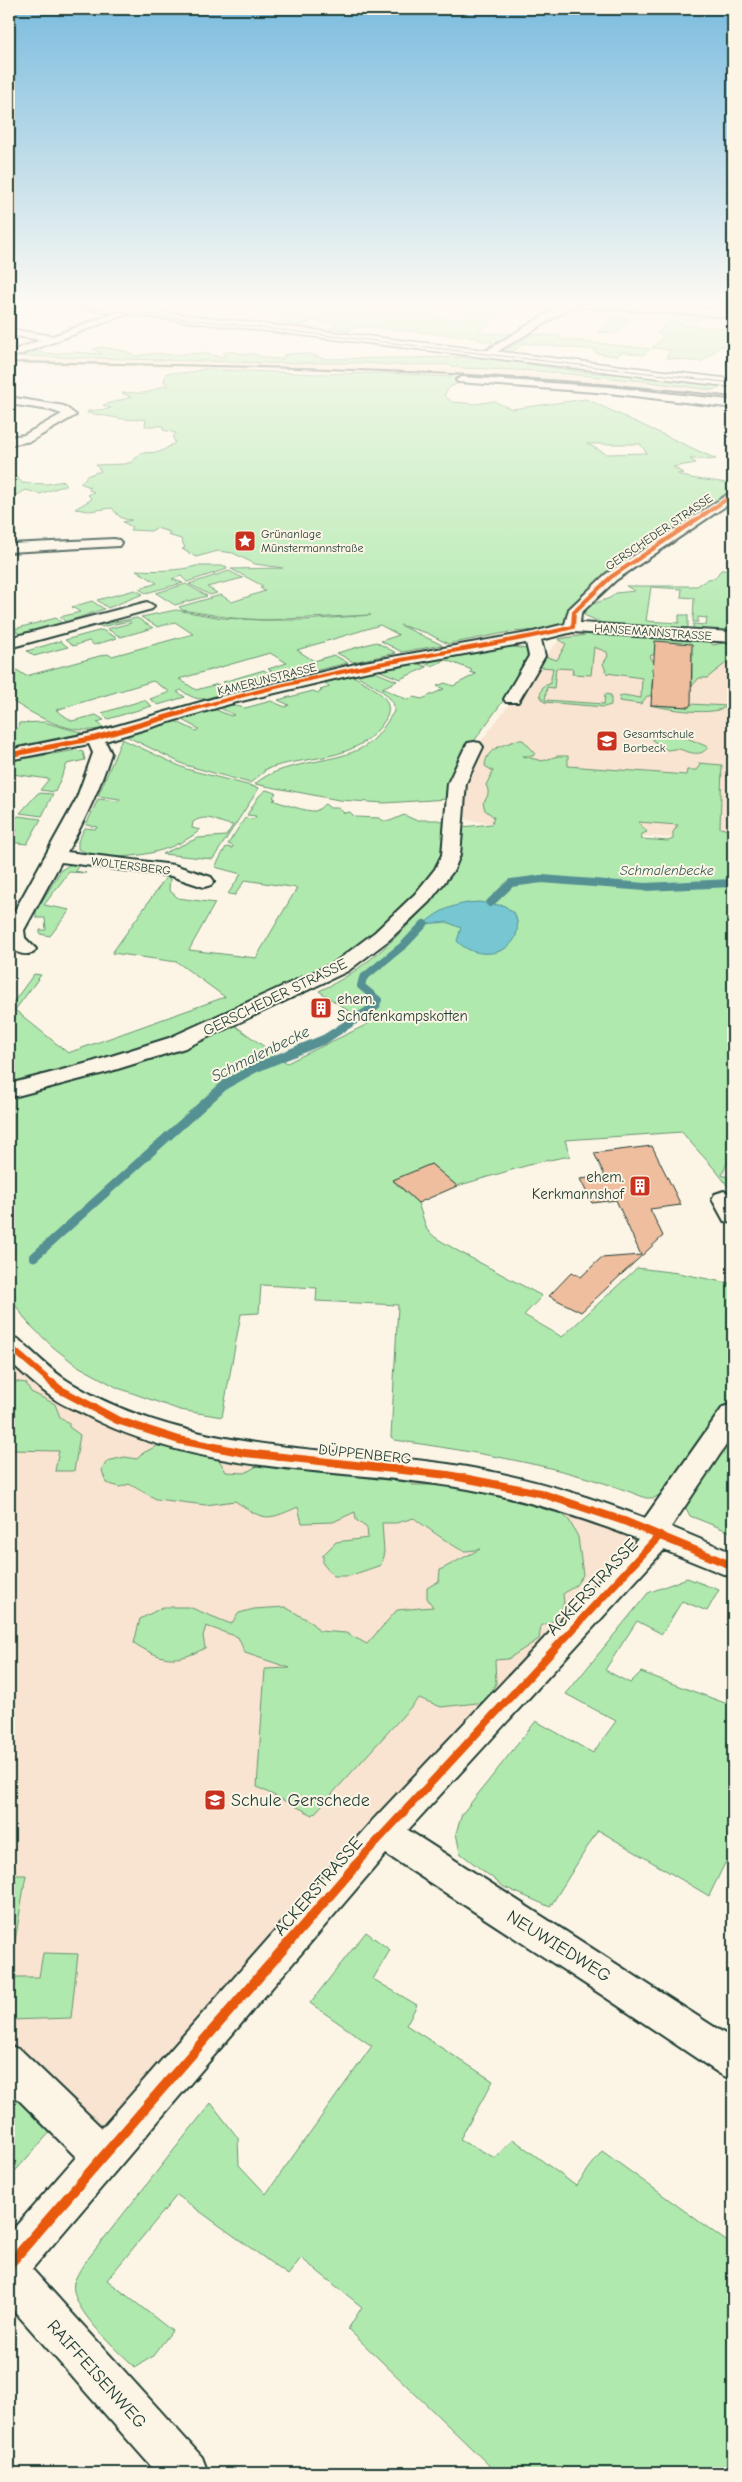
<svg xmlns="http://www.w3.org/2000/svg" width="742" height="2482" viewBox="0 0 742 2482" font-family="'Comic Neue',sans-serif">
<rect width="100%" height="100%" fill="#fcf5e5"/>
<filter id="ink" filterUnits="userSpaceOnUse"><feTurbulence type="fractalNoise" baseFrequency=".02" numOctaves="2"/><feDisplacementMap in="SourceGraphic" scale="10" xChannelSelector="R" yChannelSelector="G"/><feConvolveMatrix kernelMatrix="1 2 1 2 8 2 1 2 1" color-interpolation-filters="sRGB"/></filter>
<g filter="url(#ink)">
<path fill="#f8e4d0" d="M 24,358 L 301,363 L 503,370 L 632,381 L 713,390 L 713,397 L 592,384 L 465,374 L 12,365 Z
M 574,625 L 733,639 L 733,843 L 492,824 L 457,818 L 476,748 L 553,647 Z
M 9,1347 L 69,1398 L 144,1430 L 548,1492 L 658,1536 L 102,2154 L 9,2063 Z"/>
<path fill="#b0e9ae" stroke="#689371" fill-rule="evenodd" d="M 237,303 L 337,305 L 309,310 L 338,313 L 351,303 L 369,303 L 359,311 L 396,315 L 412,303 L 440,303 L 423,316 L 458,320 L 478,303 L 513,304 L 478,333 L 510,334 L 493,347 L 487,348 L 493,342 L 477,340 L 479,338 L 358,326 L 343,333 L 345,330 L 329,329 L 338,324 L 308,320 L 304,322 L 309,323 L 304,326 L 269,326 L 291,316 L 256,311 L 257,307 L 252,305 L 228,307 Z
M 613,316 L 630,318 L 616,333 L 598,332 Z
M 678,316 L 703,318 L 701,321 L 685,319 L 680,325 L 733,329 L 733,347 L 721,346 L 701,362 L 666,358 L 671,350 L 652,348 L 665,335 L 657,334 L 671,318 L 677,318 Z
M 533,334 L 561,336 L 560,339 L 650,349 L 643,355 L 622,352 L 617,356 L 595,353 L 596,350 L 524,343 L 512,352 L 505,351 Z
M 101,347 L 125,351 L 136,356 L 157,353 L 171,355 L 203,353 L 219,357 L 226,356 L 223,353 C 232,350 237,353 244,354 C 248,355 251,353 256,354 C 261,358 272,359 283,359 L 284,355 C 298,352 311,353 324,359 L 474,357 L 594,373 L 637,375 L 713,384 L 721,387 L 713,390 L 642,381 L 537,371 L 462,368 L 447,365 L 390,365 L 364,363 L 274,363 L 15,356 L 30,351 L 56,354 L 71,352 L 103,354 L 93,349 Z
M 203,369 L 317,374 L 386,373 L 451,377 L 450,375 L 477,375 L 713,397 L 463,381 L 450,387 L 444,395 L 452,402 L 476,404 L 494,401 L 511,409 L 586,399 L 716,459 C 707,461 700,458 690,459 L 696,463 L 673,467 L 683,473 L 678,474 C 692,481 715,479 733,485 L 731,488 L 733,491 L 707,506 L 605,579 L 567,621 L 555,629 L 510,632 L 448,644 L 427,633 L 400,625 L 442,645 L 402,652 L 381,641 L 399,635 L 380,625 L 297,650 L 314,661 L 334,655 L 348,663 L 283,678 L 268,669 L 287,663 L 270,653 L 179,679 L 196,690 L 218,684 L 229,691 C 206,698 201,705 181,690 L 177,692 L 185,697 L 158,705 L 150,699 L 170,692 L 153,681 L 56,710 L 72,721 L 96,715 L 104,720 L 97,722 L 104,728 C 72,737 35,716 9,699 L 9,665 L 26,676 L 107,654 L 112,656 L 193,634 L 175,622 L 158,627 L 141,617 L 176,610 L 222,618 L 260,620 L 304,620 L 371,615 L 266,620 L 232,618 L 182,610 L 179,607 L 221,595 L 232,602 L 265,591 L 260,588 L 263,586 L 231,569 L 283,568 L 255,564 L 233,553 L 218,551 L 196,557 L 182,549 L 185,548 L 181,539 L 168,535 L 170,532 L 156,528 L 151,531 L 130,530 L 132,527 L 123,522 L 132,520 C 119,519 119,516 112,508 L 89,511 L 75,509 L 92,499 L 88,495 L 94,492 L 89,490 L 90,487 L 80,483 L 86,478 L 86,476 L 101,471 L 96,465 L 125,464 L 132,462 L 141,453 L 160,452 L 175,443 L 173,437 L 176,433 L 163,430 L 163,426 L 145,426 L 146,419 C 127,422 106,415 87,413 L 88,411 L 108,409 L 111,408 L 103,405 L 131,397 L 122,393 C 129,391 134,394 142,393 C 154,393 157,386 169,385 L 164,382 L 166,373 L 188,373 ZM 587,444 L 640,444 L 647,453 L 607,454 Z
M 9,476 L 17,477 L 22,483 L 47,484 L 64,481 L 66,485 L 40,494 L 26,490 L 19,494 L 9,496 Z
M 196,566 L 226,566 L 227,569 L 187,582 L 181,576 L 172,579 L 183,583 L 146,593 L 139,589 L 157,583 L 136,570 C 153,571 180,571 196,566 Z
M 721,570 L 733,570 L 733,632 L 693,630 L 693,624 L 706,625 L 707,618 L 698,617 L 698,622 L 693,622 L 694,598 L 681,597 L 682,589 L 651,587 L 646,621 L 679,623 L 679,615 L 688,615 L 688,629 L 654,628 L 706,637 L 713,645 L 733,641 L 733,663 L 726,663 L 707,678 L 699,678 L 692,686 L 692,654 C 678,653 662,649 650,656 L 652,660 L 664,665 L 651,669 L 653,672 L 651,696 L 647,696 L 641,704 L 619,701 L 620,696 L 623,695 L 641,698 L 642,678 L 607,673 L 603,664 L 608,656 L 607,652 L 594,647 L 591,675 L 572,674 L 573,669 L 556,668 L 554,688 L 547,687 L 545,700 L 604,704 L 605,694 L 611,695 L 611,705 L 604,707 L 544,702 L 540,695 L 543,686 L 550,684 L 553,668 L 528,666 L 472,744 L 448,799 L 384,803 L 339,800 L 255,784 C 286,756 351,767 377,736 C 381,732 384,726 388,721 C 389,718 393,714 394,711 C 398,696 364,680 354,674 L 370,670 L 397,681 L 382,688 L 408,700 L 413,697 L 422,699 L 444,689 L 437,686 L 445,683 L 453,686 L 476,674 L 470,672 L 472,670 L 446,660 L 431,666 L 419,661 L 507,646 L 527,649 L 529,652 L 557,660 L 566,644 L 558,639 L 585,635 L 588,632 L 644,627 L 604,624 L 584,615 L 584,611 L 590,605 L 610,598 L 616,593 L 635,591 L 626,586 L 697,586 L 708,579 L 715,578 Z
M 229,571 L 243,578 L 207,587 L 217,593 L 210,595 L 189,584 Z
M 186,584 L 207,596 L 175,605 L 156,593 Z
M 135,590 L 143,594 L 108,608 L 97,600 Z
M 92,601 L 104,609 L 66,622 L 60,617 L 80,612 L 72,607 Z
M 56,618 L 62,623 L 20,634 L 14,629 Z
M 137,618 L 153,628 L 121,637 L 107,629 L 131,623 L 129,621 L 102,627 L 99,625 Z
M 102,630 L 117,638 L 94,645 L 89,641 L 73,646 L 65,640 Z
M 60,641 L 68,647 L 34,656 L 27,651 Z
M 376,642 L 396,653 L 353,662 L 337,653 Z
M 414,662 L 427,667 L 400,679 L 375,669 Z
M 264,670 L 278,679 L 234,690 L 223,682 Z
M 351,675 C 367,684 399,698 385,720 C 357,765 304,754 264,770 L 265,771 L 250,783 L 185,765 L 126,736 L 175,721 L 196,731 L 199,729 L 180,719 L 214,709 L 231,716 L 234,715 L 220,708 L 231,705 L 245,708 L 271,701 L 285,707 L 289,705 L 278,700 L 313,691 L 318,693 L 322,691 L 320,690 L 330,687 L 324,682 L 325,681 Z
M 144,700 L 152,706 L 108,719 L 102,713 Z
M 690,704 L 727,706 C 714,717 667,709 650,705 L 689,707 Z
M 44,722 L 83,733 L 9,748 L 9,732 L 18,728 L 19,723 Z
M 661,735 L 687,738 L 708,747 C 701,758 689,752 679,749 C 676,748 670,750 667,750 L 652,740 L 653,737 Z
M 122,739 L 186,769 L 259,788 L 213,859 L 162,854 L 198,838 L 226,836 L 233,825 C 219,824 208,812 193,822 L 192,828 L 200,830 C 171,855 112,865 78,849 L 78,841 L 85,828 L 96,829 L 97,827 L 86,825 L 98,799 L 119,801 L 120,799 L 98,796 Z
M 517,740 L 523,740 L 535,753 L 533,756 L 523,756 L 542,761 L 558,756 L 568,756 L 568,766 L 686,775 L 687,770 L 696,770 L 700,765 L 698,763 L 722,765 L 720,828 L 733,831 L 733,1149 L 722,1175 L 733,1179 L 733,1195 C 720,1171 699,1154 682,1132 L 565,1140 L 570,1156 L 539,1162 L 457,1186 L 431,1164 L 393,1181 L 418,1203 L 427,1230 L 436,1238 L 458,1251 L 542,1296 L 524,1315 L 562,1337 L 637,1268 L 678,1273 L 733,1284 L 733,1394 L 661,1494 L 654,1498 L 646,1498 C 566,1466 480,1453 395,1440 L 391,1437 L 398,1305 L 316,1301 L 317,1288 L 261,1285 L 259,1313 L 241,1314 L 222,1417 L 180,1410 L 118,1388 L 76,1365 L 53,1347 L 28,1323 L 14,1303 L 9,1293 L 9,1099 L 16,1095 L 234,1025 L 287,1063 L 368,1024 L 319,991 C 363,971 397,938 428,904 L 402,904 L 392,919 L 348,955 L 201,1027 L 60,1074 L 9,1085 L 9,1008 L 34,974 L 41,975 L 15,1010 L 68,1053 L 225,997 L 177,962 L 112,953 L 167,876 L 170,879 L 169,890 L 178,898 L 215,903 L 189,950 L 256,958 L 297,888 L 245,880 L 235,895 L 228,894 L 241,874 L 215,867 L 226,847 L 232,848 L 233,846 L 228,844 L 245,818 L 254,819 L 256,816 L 247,815 L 259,796 L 266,790 L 276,793 L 273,797 L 276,799 L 273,800 C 280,803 308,812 315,811 C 319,810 322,806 325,804 L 330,808 L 339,808 L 344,813 L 350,812 L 355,817 L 379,818 L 384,821 L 390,821 L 404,815 L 415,820 L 438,820 L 462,827 L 492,824 L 494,817 L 485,810 L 483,803 C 488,797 490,792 486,785 L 493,771 L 485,766 C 486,748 502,746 517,740 ZM 638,822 L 678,825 L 673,832 L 673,839 L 668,841 L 641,839 L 642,834 L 647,832 Z
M 77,750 L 83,752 L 85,760 L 67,764 L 55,792 L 40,790 L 49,779 L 12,774 L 9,778 L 9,761 Z
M 38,793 L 53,794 L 42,816 L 20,813 Z
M 18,816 L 41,819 L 27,844 L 9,842 L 17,830 L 9,829 L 9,826 Z
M 71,864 L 79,865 L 75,871 L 86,873 L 69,872 L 44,905 L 70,910 L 50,936 L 40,934 L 40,930 L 46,930 L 45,918 L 36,918 L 36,911 L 61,870 Z
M 9,1378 L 12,1381 L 26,1383 L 31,1392 L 55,1404 L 60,1417 L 69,1423 L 69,1427 L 80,1435 L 74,1471 L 55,1471 L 59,1451 L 9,1450 Z
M 733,1426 L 733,1533 L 690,1516 L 685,1506 L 702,1471 Z
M 157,1446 C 186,1446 212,1442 226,1472 L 245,1473 L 264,1462 L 317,1469 L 331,1474 L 354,1472 L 379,1478 L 402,1480 L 414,1485 L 449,1485 L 486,1494 L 510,1494 L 559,1511 L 569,1520 L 578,1537 L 583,1575 L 576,1585 L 563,1594 L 564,1603 L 557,1619 L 541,1626 L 539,1639 L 508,1659 L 495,1660 L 496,1683 L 486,1702 L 441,1707 L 419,1698 L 313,1815 L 257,1787 L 265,1669 L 290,1668 L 245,1653 L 238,1637 L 206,1626 L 203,1636 L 205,1648 C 176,1664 160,1660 134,1643 L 140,1619 L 163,1607 L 189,1607 L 231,1624 L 239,1613 L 254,1609 L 285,1607 L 311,1622 L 319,1631 L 346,1633 L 367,1644 L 397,1610 L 433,1607 L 427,1598 L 427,1588 L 439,1581 L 440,1570 L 480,1549 C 475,1550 469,1551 464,1551 C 458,1550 420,1523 414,1518 L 396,1523 L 382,1523 L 384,1552 L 381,1565 L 349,1576 L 334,1576 L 323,1564 L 323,1555 L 336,1542 L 368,1538 L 367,1528 L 356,1520 L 355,1512 L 333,1522 L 302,1523 L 298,1507 C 266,1521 265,1521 235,1501 L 206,1505 L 156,1499 L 129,1484 L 120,1487 L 106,1483 L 102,1470 L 107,1461 L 125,1457 L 137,1459 L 143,1453 Z
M 687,1578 L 719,1590 L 707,1611 L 682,1601 L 662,1634 L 637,1621 L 605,1670 L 630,1683 L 641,1672 L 733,1706 L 733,1867 L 725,1863 L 709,1896 L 598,1830 L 550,1907 L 504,1887 L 460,1853 L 456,1833 L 462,1814 L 536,1721 L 593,1753 L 616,1721 L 566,1694 L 648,1593 Z
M 9,1875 L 26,1875 L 9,1977 L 39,1977 L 43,1953 L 78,1954 L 71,2018 L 9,2020 Z
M 366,1932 L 390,1950 L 373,1979 L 417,2005 L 406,2025 L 493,2081 L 460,2139 L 495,2158 L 513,2139 L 576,2186 L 602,2151 L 733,2246 L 733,2473 L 497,2473 L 348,2329 L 362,2307 L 301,2258 L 288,2275 L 177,2195 L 107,2280 L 172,2331 L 152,2357 L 135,2367 C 118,2350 68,2308 74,2282 C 76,2277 80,2270 83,2265 L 211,2103 L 238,2138 L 239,2165 L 266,2194 L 372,2046 L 310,2003 Z
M 9,2089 L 51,2131 L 9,2178 Z"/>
<path fill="#77c7d2" stroke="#549093" d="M 479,902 L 505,906 L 515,914 C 529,953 479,965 457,941 L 461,928 L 447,922 L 424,924 C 440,909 457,903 479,902 Z"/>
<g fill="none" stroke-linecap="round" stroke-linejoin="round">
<path stroke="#549093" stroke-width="8" d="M 490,903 L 511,883 L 542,879 L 645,887 L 733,883
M 374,1007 L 378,1000 L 361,986 L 363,978 L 405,944 L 424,924"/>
<path stroke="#549093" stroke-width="9" d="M 34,1257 L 226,1084 L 255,1068 L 325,1039 L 376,1006"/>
</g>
<path fill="#eebe9e" stroke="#1f3d34" d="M 655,641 L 692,644 L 691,704 L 689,707 L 651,705 Z
M 652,1146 L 681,1205 L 650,1209 L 663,1236 L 581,1312 L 549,1296 L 572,1272 L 581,1277 L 601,1258 L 641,1255 L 616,1200 L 592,1203 L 580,1179 L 605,1176 L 594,1153 Z
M 431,1164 L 457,1186 L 418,1203 L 393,1180 Z"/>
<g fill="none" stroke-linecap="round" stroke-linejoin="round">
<g stroke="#1f3d34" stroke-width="4">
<path id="street" d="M 142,303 L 156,303 L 9,359 L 9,352 L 41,340 L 9,335 L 9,329 L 53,336 Z
M 564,303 L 616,303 L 733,311 L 733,317 L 574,306 L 490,356 L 482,356 L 481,354 Z
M 462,377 L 609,387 L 729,400 L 733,402 L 733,410 L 726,407 L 609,393 L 458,382 L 456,380 Z
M 9,397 L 64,406 L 76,415 L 31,441 L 9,445 L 9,437 L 24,435 L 62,414 L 50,410 L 9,404 Z
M 733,491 L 733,501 L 616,580 L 581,613 L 580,623 L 733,632 L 733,642 L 573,632 L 541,640 L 545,656 L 520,699 L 518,702 L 506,702 L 504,699 L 529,656 L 526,643 L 364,672 L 233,703 L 105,741 L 111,753 C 100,788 85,820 67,852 L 174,865 L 211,877 L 214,881 L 211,885 L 204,887 L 171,876 L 61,862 L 24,930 L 25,938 L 36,949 L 33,953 C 22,956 16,953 9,944 L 9,921 L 76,800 L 93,753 L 89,744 L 9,760 L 9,750 L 92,733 L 222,696 L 364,662 L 533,632 L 565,624 L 569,609 L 606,574 Z
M 114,539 L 119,540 L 121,543 L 119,546 L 9,552 L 10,544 Z
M 147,602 L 154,606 L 152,609 L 9,648 L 9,638 Z
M 474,742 L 480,743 L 483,747 L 466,783 L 460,855 L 454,870 L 429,902 L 389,940 L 348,971 L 185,1048 L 108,1072 L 9,1098 L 9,1084 L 92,1062 L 169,1038 L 334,963 L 375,932 L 415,894 L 435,869 L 442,855 L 448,783 L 465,747 L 468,743 Z
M 724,1191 L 733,1195 L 733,1223 L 724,1221 L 712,1199 L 715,1194 Z
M 9,1337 L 18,1339 C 35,1354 52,1372 71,1383 C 185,1452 320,1446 448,1464 C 516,1474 581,1493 645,1518 L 723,1407 L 733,1404 L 733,1435 L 671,1527 L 733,1553 L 733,1578 L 664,1550 L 408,1830 L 733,2039 L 733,2080 L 720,2074 L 602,1995 L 386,1854 L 32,2269 L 202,2457 L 208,2473 L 157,2473 L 9,2305 L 9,2234 L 76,2157 L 9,2090 L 9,2045 L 22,2051 L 102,2128 L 371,1822 L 638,1539 C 576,1515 515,1496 450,1486 C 326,1467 195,1474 82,1413 C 71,1408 58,1403 49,1395 C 35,1385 22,1372 9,1361 Z"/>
</g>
<g stroke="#1f3d34" stroke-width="3">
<path id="secondary" d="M 51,303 L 84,303 L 733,379 L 733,387 L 57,306 Z"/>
</g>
<use href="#street" fill="#fcf5e5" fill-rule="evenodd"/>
<use href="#secondary" fill="#fcf5e5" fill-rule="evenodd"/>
<path stroke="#1f3d34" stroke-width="1" d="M 51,303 L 733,383"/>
<path stroke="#1f3d34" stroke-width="2" d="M 9,362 C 251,366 492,369 733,397"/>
<g stroke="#fcf5e5" stroke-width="5.5">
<path id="cycleway-far4" d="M 180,713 C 240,695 302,680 364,667 C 434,653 504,644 573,627 L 574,612 L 611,577 L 733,495"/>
</g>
<g stroke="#fcf5e5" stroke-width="8">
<path id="cycleway-far3" d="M 9,755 L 95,738 L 184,712"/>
</g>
<g stroke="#fcf5e5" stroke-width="9">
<path id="cycleway-far2" d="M 9,1346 L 53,1384"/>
</g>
<g stroke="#fcf5e5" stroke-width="11">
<path id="cycleway-far1" d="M 52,1383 L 59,1389 L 117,1420 L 179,1440 L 245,1453 L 448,1475 L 540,1493 L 624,1521 L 733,1566
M 354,1866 L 660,1535"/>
</g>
<g stroke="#fcf5e5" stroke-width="13">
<path id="cycleway" d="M 9,2265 L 356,1865"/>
</g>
<use href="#cycleway-far4" stroke="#e8590c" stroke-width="4"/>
<use href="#cycleway-far3" stroke="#e8590c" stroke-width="5"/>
<use href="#cycleway-far2" stroke="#e8590c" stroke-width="6"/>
<use href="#cycleway-far1" stroke="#e8590c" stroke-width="8"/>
<use href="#cycleway" stroke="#e8590c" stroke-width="10"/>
</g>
</g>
<linearGradient id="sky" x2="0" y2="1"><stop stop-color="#7bbcdf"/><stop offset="0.47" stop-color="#fefaf3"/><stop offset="1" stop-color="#fefaf3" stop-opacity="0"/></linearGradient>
<rect width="742" height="650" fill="url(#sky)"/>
<defs>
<g id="sight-square" transform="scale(1.125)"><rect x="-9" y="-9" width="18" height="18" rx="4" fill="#c8321e" stroke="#fcf5e5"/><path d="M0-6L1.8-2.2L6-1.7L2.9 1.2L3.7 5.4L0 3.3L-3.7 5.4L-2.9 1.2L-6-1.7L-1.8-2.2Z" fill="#fff"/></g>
<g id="school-square" transform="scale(1.125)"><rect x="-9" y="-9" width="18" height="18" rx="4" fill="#c8321e" stroke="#fcf5e5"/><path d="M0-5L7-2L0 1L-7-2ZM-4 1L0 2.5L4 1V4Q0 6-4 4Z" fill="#fff"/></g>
<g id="building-square" transform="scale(1.125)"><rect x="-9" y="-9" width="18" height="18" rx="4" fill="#c8321e" stroke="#fcf5e5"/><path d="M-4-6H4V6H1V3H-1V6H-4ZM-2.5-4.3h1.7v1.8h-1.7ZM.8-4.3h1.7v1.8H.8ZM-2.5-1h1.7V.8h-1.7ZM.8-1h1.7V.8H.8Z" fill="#fff"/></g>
</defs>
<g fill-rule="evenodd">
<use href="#sight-square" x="245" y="541"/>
<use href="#school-square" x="607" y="741"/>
<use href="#building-square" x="321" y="1008"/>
<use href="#building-square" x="640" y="1186"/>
<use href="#school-square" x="215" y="1800"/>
</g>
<g text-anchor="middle" stroke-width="4" stroke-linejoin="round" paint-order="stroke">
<g font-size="12" fill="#1f3d34" stroke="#fcf5e5">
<text transform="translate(659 532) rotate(-34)" y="4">GERSCHEDER STRASSE</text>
<text transform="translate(653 632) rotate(4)" y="4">HANSEMANNSTRASSE</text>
<text transform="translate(267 679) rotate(-14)" y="4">KAMERUNSTRASSE</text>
<text transform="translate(131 866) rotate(7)" y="4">WOLTERSBERG</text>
</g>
<g font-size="12" fill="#1f3d34" stroke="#fcf5e5" text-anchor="start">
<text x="261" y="538">Grünanlage<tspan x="261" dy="14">Münstermannstraße</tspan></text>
<text x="623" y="738">Gesamtschule<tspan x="623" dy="14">Borbeck</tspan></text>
</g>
<g font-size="14" font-style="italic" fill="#315954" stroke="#fcf5e5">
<text x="667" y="875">Schmalenbecke</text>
</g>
<g font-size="15" fill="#1f3d34" stroke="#fcf5e5">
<text transform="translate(275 997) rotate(-26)" y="5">GERSCHEDER STRASSE</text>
<text transform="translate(365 1454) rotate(6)" y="5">DÜPPENBERG</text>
</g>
<g font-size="15" fill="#1f3d34" stroke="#fcf5e5" text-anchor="start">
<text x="337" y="1004">ehem.<tspan x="337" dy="17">Schafenkampskotten</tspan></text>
<text x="624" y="1182" text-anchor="end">ehem.<tspan x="624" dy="17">Kerkmannshof</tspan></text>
</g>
<g font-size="16" font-style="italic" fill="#315954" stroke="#fcf5e5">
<text transform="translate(260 1053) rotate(-26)" y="6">Schmalenbecke</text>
</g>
<g font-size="18" fill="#1f3d34" stroke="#fcf5e5">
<text transform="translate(592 1587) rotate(-47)" y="6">ACKERSTRASSE</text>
<text transform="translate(318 1886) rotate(-49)" y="6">ACKERSTRASSE</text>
<text transform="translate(559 1946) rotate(32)" y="6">NEUWIEDWEG</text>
<text transform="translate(97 2374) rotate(48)" y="6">RAIFFEISENWEG</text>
</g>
<g font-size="18" fill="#1f3d34" stroke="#fcf5e5" text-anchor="start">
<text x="231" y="1806">Schule Gerschede</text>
</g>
</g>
<rect width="742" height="2482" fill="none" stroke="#fcf5e5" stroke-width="30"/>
<rect x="15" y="15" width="712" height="2452" fill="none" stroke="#1f3d34" stroke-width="2" filter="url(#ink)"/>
</svg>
